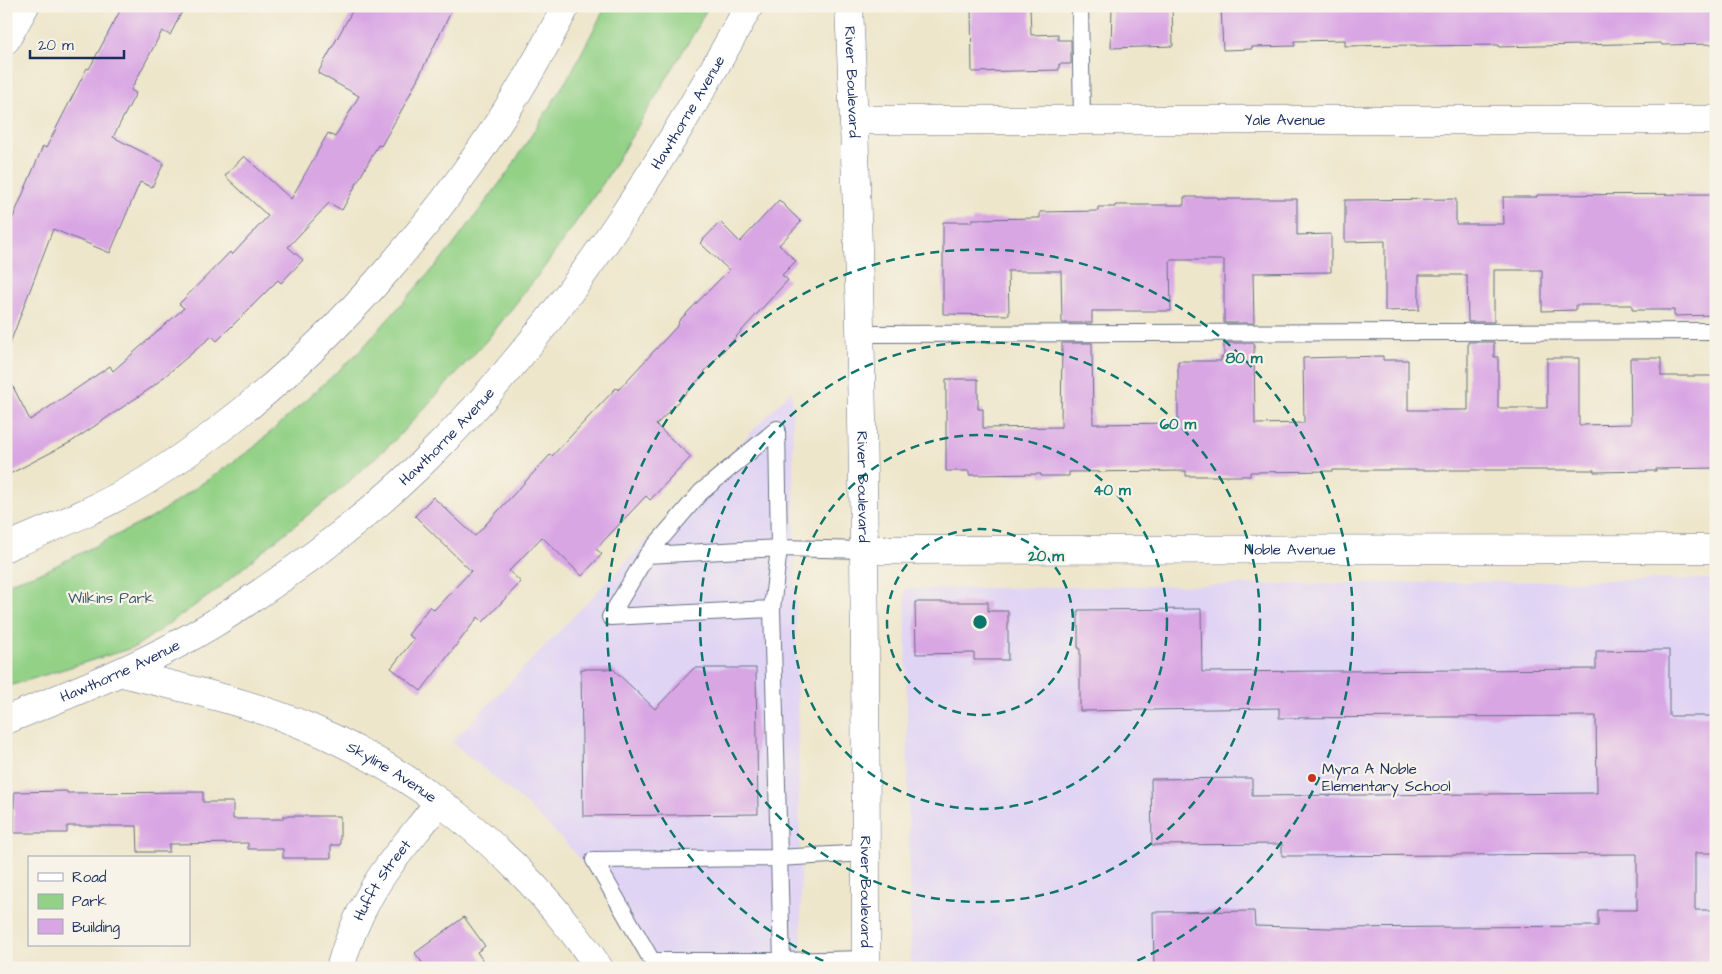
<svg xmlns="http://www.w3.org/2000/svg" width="1722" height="974" viewBox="0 0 1722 974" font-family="'Architects Daughter',sans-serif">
<rect width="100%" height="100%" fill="#f7f3e8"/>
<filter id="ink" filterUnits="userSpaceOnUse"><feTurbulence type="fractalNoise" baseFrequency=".02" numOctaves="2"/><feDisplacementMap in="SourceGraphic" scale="10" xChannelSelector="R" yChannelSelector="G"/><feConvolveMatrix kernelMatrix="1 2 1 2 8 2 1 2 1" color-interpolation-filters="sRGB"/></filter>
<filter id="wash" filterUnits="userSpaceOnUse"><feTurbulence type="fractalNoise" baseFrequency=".0096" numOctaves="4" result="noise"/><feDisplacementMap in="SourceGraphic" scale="20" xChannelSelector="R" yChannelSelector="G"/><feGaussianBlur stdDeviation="1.12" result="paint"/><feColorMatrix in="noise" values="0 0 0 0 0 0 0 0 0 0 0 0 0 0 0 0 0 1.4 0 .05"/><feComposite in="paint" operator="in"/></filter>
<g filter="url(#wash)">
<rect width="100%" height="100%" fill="#eee6cb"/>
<path fill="#e0d4f4" d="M 792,390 L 802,968 L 661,968 L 613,897 L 563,840 L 527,805 L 452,742 Z
M 1716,579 L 1716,968 L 911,968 L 905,589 Z"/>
<path fill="#93d186" stroke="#578072" d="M 606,6 L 708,6 L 697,28 L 604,182 L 543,269 L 487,340 L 395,440 L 337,492 L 276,540 L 213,593 L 135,647 L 6,687 L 6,584 L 45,571 L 155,516 L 252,449 L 359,352 L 452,247 L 508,172 L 571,73 Z"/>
<g id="blocks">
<path fill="#d9a6e4" d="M 110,6 L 185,6 L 170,35 L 162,31 L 131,90 L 136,93 L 113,137 L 164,163 L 152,187 L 140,182 L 110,253 L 53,229 L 9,346 L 6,345 L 6,234 L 43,146 L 46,148 L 87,68 L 89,69 L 120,11 Z
M 355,6 L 454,6 L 405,104 L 381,146 L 378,145 L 342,210 L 329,203 L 288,247 L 303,260 L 281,283 L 278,280 L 217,341 L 212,336 L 151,388 L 71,442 L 6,476 L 6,373 L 30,420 L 110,366 L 113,371 L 184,308 L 179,304 L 230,252 L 232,255 L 268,216 L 225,176 L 244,156 L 291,199 L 328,133 L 335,137 L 359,96 L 318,73 Z
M 971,6 L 1030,7 L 1031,35 L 1058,34 L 1058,40 L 1071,40 L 1071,64 L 1059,64 L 1059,70 L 972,72 Z
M 1112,6 L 1172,6 L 1173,46 L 1111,48 Z
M 1221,6 L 1716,6 L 1716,44 L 1662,45 L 1661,43 L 1499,47 L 1499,45 L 1416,46 L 1416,45 L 1345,46 L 1345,40 L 1294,41 L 1295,46 L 1252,47 L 1252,49 L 1223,50 Z
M 1716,194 L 1716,315 L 1674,316 L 1674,310 L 1632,310 L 1632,305 L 1576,305 L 1576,310 L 1542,311 L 1542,270 L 1494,270 L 1494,322 L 1468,322 L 1467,275 L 1419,275 L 1419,310 L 1385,311 L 1385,241 L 1345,242 L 1345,200 L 1456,199 L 1456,224 L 1504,224 L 1503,197 L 1537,197 L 1537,195 Z
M 1184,197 L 1218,197 L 1218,199 L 1297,199 L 1297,235 L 1331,234 L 1331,272 L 1253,273 L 1254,323 L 1224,323 L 1224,260 L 1170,260 L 1171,311 L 1092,311 L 1092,323 L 1062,323 L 1061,271 L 1008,271 L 1009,315 L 943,314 L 943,222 L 972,222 L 972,219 L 1040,218 L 1040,212 L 1098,211 L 1098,207 L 1115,207 L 1115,205 L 1184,205 Z
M 779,200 L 801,222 L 779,245 L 796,261 L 782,275 L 788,280 L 704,372 L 705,373 L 656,425 L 691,457 L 650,500 L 646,496 L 596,549 L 602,554 L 582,576 L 542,537 L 509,571 L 521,582 L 483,622 L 478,617 L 421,691 L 391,668 L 414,639 L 408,635 L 430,606 L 434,610 L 471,571 L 415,516 L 433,497 L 475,536 L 550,455 L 552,456 L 616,388 L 618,390 L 679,324 L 678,322 L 729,270 L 700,243 L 720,222 L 740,242 Z
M 1468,342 L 1494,342 L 1494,357 L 1498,357 L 1498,408 L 1547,408 L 1547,358 L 1579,358 L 1579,425 L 1631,424 L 1630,358 L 1661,358 L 1661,376 L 1716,376 L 1716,468 L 1656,469 L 1656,471 L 1594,472 L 1594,470 L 1333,470 L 1333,471 L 1250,472 L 1250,476 L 1186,476 L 1186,471 L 1069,472 L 1069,476 L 1041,476 L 1041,474 L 969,475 L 969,471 L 946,471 L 946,379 L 978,379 L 978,409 L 983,409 L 983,428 L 1061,427 L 1062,343 L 1092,343 L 1093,424 L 1178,423 L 1178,361 L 1221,361 L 1221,357 L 1224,357 L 1224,343 L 1254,343 L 1255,424 L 1304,423 L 1303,358 L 1383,356 L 1383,360 L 1408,360 L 1408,410 L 1468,410 Z
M 915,602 L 988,602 L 988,611 L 1008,611 L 1008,660 L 974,660 L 974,653 L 916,654 Z
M 1201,609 L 1202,672 L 1596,669 L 1596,651 L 1669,650 L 1669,716 L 1716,716 L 1716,853 L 1695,853 L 1695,910 L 1716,910 L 1716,968 L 1154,968 L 1153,912 L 1254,911 L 1255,926 L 1329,928 L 1598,926 L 1598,910 L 1637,910 L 1637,854 L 1282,856 L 1282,844 L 1152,845 L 1151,779 L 1252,778 L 1252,796 L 1597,793 L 1596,716 L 1279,718 L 1279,708 L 1080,711 L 1080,648 L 1078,648 L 1078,610 Z
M 694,668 L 756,668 L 758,814 L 583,816 L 581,669 L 613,669 L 655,709 Z
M 67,791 L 67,793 L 203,792 L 203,802 L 233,802 L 233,819 L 283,819 L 283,816 L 340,816 L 340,845 L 331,845 L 331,858 L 283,858 L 283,849 L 248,849 L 248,843 L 169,844 L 169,852 L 138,852 L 137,826 L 67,826 L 67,833 L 14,833 L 14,792 Z
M 464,917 L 485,946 L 477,952 L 488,968 L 426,968 L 415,953 Z"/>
</g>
</g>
<g filter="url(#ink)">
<use href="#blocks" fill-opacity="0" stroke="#656f84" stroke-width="1"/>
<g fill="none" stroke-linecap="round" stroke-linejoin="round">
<g stroke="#656f84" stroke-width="18">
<path id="service" d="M 1080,6 L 1082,120
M 860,334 L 1716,331
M 865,550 L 779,548 L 647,555 L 610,617 L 772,609 L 782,961 L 652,961 L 594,860 L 778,858 L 866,853
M 647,555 L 701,492 L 777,429 L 779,548 L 772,609
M 780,968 L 782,961 L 866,959"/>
</g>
<g stroke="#656f84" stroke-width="29">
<g id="minor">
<path d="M 6,40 L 25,6"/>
<path id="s1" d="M 854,120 L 1716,120"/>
<path d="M 6,547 C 54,527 103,507 147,480 C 323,369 472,190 566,6"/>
<path id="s2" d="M 865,550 L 1716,549"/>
<path id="s3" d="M 122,673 C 185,688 248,702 308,727 C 410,770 504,843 572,931 C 581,943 591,955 599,968"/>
<path id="s4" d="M 6,720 C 77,691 147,664 213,624 C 286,578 357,526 419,466 C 555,334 658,172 749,6"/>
<path id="s5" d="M 340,968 C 347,943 356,920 369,897 C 387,863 416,833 439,802"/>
</g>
</g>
<g stroke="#656f84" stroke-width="29">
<g id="secondary">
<path id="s6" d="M 849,6 C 864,327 866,647 866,968"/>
</g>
</g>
<use href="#service" stroke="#fff" stroke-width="16"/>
<use href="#minor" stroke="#fff" stroke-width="28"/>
<use href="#secondary" stroke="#fff" stroke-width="28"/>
</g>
</g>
<g fill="none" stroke="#0f766e" stroke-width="2.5" stroke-dasharray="9 6">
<circle cx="980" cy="622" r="93"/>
<circle cx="980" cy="622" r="187"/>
<circle cx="980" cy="622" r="280"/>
<path d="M837 967A373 373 0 1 1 1123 967"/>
</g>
<circle fill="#c8321e" stroke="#f7f3e8" stroke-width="2" cx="1312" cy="778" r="5"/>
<g text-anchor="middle" stroke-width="4.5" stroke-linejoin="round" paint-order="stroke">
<g font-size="15" fill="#1b2f5e" stroke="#f7f3e8">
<text dy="5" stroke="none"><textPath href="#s6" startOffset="76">River Boulevard</textPath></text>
<text dy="5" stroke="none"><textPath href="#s4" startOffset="934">Hawthorne Avenue</textPath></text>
<text dy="5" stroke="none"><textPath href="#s1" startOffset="431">Yale Avenue</textPath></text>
<text dy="5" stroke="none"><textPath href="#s4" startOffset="529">Hawthorne Avenue</textPath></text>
<text dy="5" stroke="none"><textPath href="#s6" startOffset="481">River Boulevard</textPath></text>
<text dy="5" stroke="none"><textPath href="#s2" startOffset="425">Noble Avenue</textPath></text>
<text dy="5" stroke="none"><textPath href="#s4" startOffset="124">Hawthorne Avenue</textPath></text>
<text dy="5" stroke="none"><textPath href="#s3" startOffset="289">Skyline Avenue</textPath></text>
<text dy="5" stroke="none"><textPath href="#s5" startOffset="98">Hufft Street</textPath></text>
<text dy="5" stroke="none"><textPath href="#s6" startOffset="886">River Boulevard</textPath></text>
</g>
<g font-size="15" fill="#395868" stroke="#f7f3e8">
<text x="111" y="603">Wilkins Park</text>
</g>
<g font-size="15" fill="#1b2f5e" stroke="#f7f3e8" text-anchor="start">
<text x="1322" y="774">Myra A Noble<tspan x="1322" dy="17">Elementary School</tspan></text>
</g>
</g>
<circle cx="980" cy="622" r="8" fill="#0f766e" stroke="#f7f3e8" stroke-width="2.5"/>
<g font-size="15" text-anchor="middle" font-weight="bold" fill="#0f766e" stroke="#f7f3e8" stroke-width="4.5" stroke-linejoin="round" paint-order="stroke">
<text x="1244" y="363">80 m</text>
<text x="1178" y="429">60 m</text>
<text x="1112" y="495">40 m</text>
<text x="1046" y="561">20 m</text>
</g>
<rect width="1722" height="974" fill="none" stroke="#f7f3e8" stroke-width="25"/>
<rect x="28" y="856" width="162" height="90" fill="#f7f3e8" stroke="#9fa5b1"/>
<rect x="38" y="873" width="25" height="8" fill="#ffffff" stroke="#9fa5b1"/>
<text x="72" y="882" font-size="15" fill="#1b2f5e">Road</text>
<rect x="38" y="894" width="25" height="15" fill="#93d186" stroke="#9fa5b1"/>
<text x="72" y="906" font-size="15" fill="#1b2f5e">Park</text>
<rect x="38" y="919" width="25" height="15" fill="#d9a6e4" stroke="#9fa5b1"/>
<text x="72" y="932" font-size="15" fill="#1b2f5e">Building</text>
<path d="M30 50v8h94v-8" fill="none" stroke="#1b2f5e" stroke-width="2.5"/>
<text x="38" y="50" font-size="15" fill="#1b2f5e" stroke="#f7f3e8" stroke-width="4" paint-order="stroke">20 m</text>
</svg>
